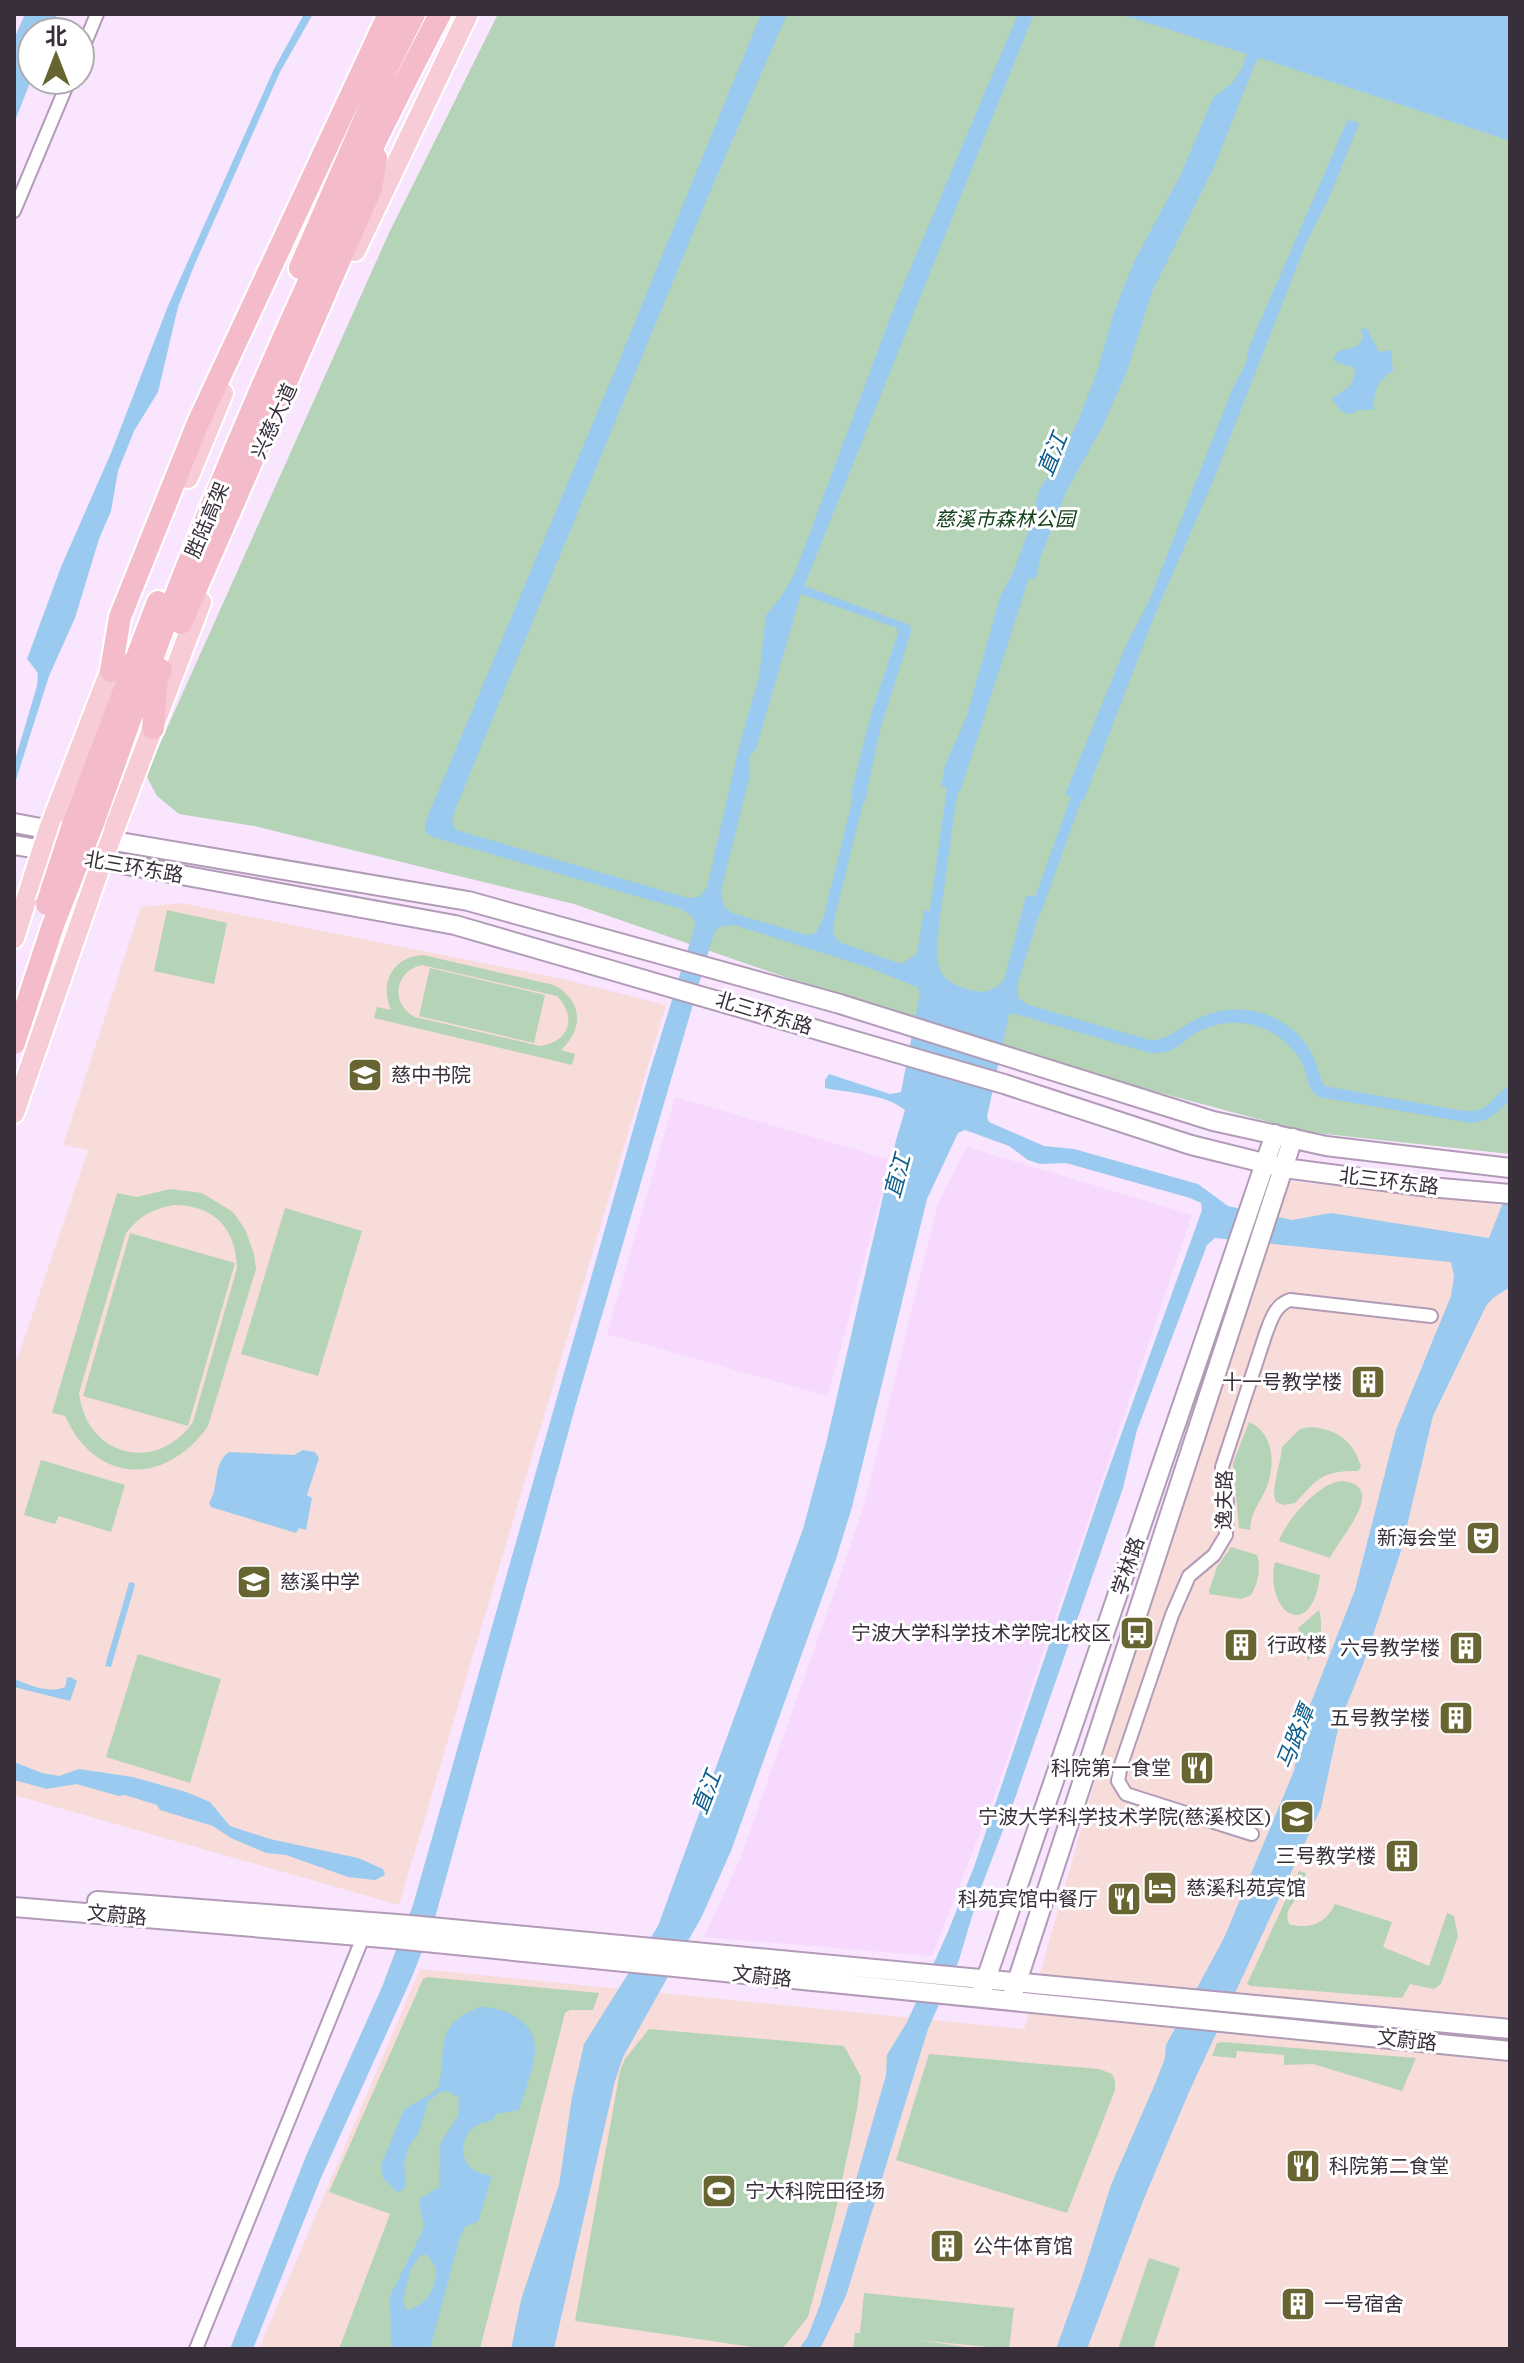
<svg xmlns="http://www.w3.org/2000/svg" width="1524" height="2363" viewBox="0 0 1524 2363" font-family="'Roboto Serif','Noto Sans SC',serif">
<rect width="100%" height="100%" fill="#f9e5fe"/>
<path fill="#f6d9fd" d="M 675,1097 L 888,1159 L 882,1193 L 828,1396 L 607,1334 Z
M 967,1147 L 1192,1215 L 994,1797 L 932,1956 L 704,1937 L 741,1857 L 847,1556 L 865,1502 L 938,1203 Z"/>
<path fill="#f7dcd9" d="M 181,903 L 559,978 L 666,1005 L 399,1905 L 14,1795 L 14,1369 L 88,1150 L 63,1145 L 141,907 Z
M 1288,1181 L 1510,1206 L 1510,2349 L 259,2349 L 420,1969 L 1024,2029 L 1128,1665 Z"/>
<path fill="#b5d3b7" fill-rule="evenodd" d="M 498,14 L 1510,14 L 1510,1154 L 1307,1132 L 1131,1085 L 837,995 L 574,904 L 254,826 L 179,814 L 157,796 L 146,775 L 389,233 Z
M 167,910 L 227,923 L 214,984 L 154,971 Z
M 423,955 L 554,985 C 583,1001 584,1029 561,1050 L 575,1054 L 572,1065 L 374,1018 L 377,1007 L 391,1010 C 379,982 393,957 423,955 ZM 422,965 L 557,996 C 577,1017 570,1042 540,1046 L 415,1017 C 390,1004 394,971 422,965 Z
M 430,968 L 545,995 L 534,1043 L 419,1016 Z
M 170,1189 L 202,1193 L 233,1212 L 245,1229 L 254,1254 L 256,1269 L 208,1426 C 166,1486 96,1485 65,1416 L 52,1413 L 117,1193 L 137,1197 ZM 174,1205 C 214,1205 236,1228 237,1268 L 193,1422 C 156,1475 86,1456 79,1393 L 126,1233 C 140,1216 152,1209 174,1205 Z
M 285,1208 L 362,1231 L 318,1376 L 241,1354 Z
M 130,1233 L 235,1263 L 188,1426 L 83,1396 Z
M 1249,1422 C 1274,1433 1276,1465 1266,1489 C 1259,1504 1251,1512 1250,1530 L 1239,1528 L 1233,1463 Z
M 1310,1427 C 1337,1429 1354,1441 1361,1467 L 1358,1471 C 1321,1471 1319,1478 1295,1503 L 1284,1505 L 1276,1502 C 1270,1490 1281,1464 1282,1447 L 1300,1429 Z
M 41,1460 L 125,1485 L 111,1532 L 59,1516 L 55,1524 L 24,1515 Z
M 1341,1481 C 1390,1485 1340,1537 1330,1558 L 1279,1541 C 1286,1520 1319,1483 1341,1481 Z
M 1231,1547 L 1257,1555 C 1261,1569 1258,1583 1251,1595 L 1241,1599 L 1210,1594 L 1209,1591 L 1217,1567 Z
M 1275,1562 L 1320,1575 C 1312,1644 1264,1613 1275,1562 Z
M 1319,1610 C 1324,1627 1320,1647 1308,1661 L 1304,1641 L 1298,1628 Z
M 138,1654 L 221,1679 L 190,1783 L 106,1757 Z
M 1299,1871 L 1306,1873 C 1303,1881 1301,1892 1296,1899 C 1289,1909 1285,1911 1289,1924 C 1310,1930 1326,1923 1335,1904 L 1392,1922 L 1383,1947 L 1429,1966 L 1447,1913 L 1454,1916 L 1458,1936 L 1441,1984 L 1434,1989 L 1410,1984 L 1402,1998 L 1251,1986 L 1247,1984 Z
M 427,1977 L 599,1993 L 593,2010 L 570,2010 L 565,2013 L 480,2349 L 339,2349 L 390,2214 L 329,2192 L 423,1979 Z
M 649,2029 L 844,2046 L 861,2077 L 857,2109 L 835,2214 L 808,2317 L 782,2349 L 765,2349 L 575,2321 L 620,2071 L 625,2059 Z
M 1223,2042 L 1416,2058 L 1402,2091 L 1313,2064 L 1284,2065 L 1284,2055 L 1237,2051 L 1236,2058 L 1212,2056 L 1217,2043 Z
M 929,2054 L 1099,2069 L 1112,2074 L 1115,2081 L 1115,2090 L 1067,2213 L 896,2160 Z
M 1149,2258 L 1180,2268 L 1153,2349 L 1118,2349 Z
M 864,2293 L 1014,2308 L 1009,2349 L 917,2340 L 980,2349 L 853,2349 L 855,2333 L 860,2333 Z"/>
<path fill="#9acaf0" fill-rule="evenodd" d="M 25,14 L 57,14 L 50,32 L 32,32 L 32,78 L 14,123 L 14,39 Z
M 304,14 L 313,14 L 280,72 L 194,266 L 178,307 L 158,392 L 134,431 L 118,471 L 111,511 L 99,539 L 75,618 L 49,676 L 14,786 L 14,763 L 37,686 L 38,673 L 27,659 L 61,567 L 111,453 L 168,306 L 274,69 Z
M 761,14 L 787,14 L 707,199 L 455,810 L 452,822 L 456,830 L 688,898 L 699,897 L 707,887 L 739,747 L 759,677 L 766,615 L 781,597 L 794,575 L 895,305 L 1018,14 L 1034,14 L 804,586 L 910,625 L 911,632 L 880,730 L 865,802 L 853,800 L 851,793 L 871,714 L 897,636 L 897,628 L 801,594 L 756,749 L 750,756 L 750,775 L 721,890 L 723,905 L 732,913 L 807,935 L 816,933 L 823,918 L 834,921 L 833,934 L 839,942 L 901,964 L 917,954 L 924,910 L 940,914 C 938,951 926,979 970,990 C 986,994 993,991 1004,980 L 1026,896 L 1045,896 L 1018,982 L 1018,998 L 1029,1005 L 1150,1040 C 1170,1040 1181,1026 1199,1018 C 1240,999 1289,1013 1311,1052 C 1318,1063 1318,1077 1325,1086 L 1457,1110 C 1491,1115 1486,1101 1510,1085 L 1510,1099 C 1498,1113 1489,1121 1471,1123 L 1319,1097 C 1307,1089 1308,1078 1303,1065 C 1298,1054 1289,1045 1279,1037 C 1256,1020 1224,1018 1198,1032 C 1177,1044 1177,1054 1150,1053 L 1012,1013 L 1009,1015 L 987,1117 L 989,1122 L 1044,1146 L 1074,1149 L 1198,1184 L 1228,1206 L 1292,1220 L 1331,1213 L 1489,1238 L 1510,1185 L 1510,1287 L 1493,1298 L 1486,1306 L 1433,1416 L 1401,1551 L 1364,1662 L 1339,1724 L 1321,1808 L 1189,2092 L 1143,2201 L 1087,2349 L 1056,2349 L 1083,2274 L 1111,2185 L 1155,2084 L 1165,2058 L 1166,2045 L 1224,1938 L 1294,1771 L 1303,1723 L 1355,1590 L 1396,1430 L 1451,1296 L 1454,1276 L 1451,1262 L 1224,1239 L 1215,1238 L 1207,1245 L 1137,1430 L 1123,1488 L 1013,1804 L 979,1893 L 959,1960 L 928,2029 L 846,2296 L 820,2349 L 799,2349 L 808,2336 L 820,2305 L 886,2075 L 887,2055 L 907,2022 L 947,1934 L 974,1867 L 1104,1482 L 1202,1210 L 1201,1203 L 1190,1198 L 1066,1163 L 1040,1164 L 1028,1160 L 1009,1146 L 965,1130 L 958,1133 L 927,1199 L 852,1507 L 836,1559 L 731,1851 L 702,1916 L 623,2057 L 615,2081 L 554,2349 L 511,2349 L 521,2300 L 559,2185 L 572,2097 L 584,2044 L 658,1926 L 803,1529 L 826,1444 L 896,1140 L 905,1110 C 886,1094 849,1093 825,1088 L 825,1080 L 829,1074 L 890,1094 L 901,1092 L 920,993 L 917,987 L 867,967 L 734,925 L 718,927 L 713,936 L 576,1404 L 435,1918 L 412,1977 L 320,2180 L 253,2349 L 230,2349 L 306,2156 L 382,1987 L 413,1905 L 648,1077 L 695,926 L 694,918 L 681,909 L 432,837 L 425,832 L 425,823 L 621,356 Z
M 1119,14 L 1510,14 L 1510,141 L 1260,58 L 1256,61 L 1215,165 L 1152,292 L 1127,371 L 1104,424 L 1066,492 L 1040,559 L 1036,579 L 1029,578 L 960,792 L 941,786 L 945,766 L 967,715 L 1000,597 L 1014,571 L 1031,523 L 1039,490 L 1062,455 L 1079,418 L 1097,372 L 1114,312 L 1134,262 L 1181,174 L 1213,98 L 1232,83 L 1241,70 L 1247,54 Z
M 1348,119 L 1359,124 L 1329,198 L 1306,243 L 1213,481 L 1154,617 L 1084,800 L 1065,795 L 1126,645 L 1149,601 L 1232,390 L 1246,363 L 1249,347 Z
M 1361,328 L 1367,329 L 1379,352 L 1391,350 L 1393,371 C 1376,382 1374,391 1374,410 L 1359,410 L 1351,414 L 1342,412 L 1332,399 C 1345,388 1357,387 1354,367 L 1337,363 L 1333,358 L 1339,351 L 1358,346 L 1363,337 Z
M 303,1450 L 315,1452 L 319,1458 L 307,1495 L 312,1498 L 306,1530 L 299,1528 L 296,1533 L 211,1507 L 209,1503 C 220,1486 212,1464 229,1452 L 294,1455 Z
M 133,1582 L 135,1585 L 111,1667 L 105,1666 L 129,1583 Z
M 70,1677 L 77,1681 L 70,1701 L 14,1687 L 14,1679 C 30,1685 48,1694 65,1687 L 67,1678 Z
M 14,1762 L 42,1773 L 59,1776 L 79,1769 L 133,1777 L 186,1792 L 210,1802 L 230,1826 L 270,1839 L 358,1858 L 383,1869 L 385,1875 L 375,1880 L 348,1877 L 286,1855 L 266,1853 L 231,1838 L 213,1826 L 160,1810 L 157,1805 L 125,1795 L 119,1796 L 76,1784 L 47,1789 L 14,1780 Z
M 480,2007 C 503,2007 535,2020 535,2048 C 535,2068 524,2092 519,2110 L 496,2114 L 493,2120 C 487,2122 480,2123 474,2127 C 461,2137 459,2159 472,2169 C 478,2173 485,2174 492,2176 L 478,2222 L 465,2227 L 460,2237 L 430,2349 L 391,2349 L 390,2296 L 422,2232 C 426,2220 418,2212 420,2199 L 439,2187 L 440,2144 L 458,2116 L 459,2098 L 448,2091 L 440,2092 L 428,2102 L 419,2132 L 408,2148 L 404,2164 L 406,2184 L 403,2190 L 397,2192 L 383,2178 L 381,2165 L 403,2112 C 413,2100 431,2099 439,2086 C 447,2045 433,2026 480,2007 ZM 427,2254 L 436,2268 C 437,2287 427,2306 407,2310 L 403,2301 L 410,2271 L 420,2256 Z"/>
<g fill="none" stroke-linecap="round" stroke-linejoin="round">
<path stroke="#9acaf0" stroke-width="11" d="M 1037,908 L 1081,785
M 933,927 L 954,777
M 825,934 L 861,788"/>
<g stroke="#b19bb7" stroke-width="16">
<path id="minor" d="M 80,55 L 97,14
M 14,211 L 69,80
M 1252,1834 L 1126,1794 L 1118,1781 L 1121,1765 L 1172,1615 L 1189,1576 L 1214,1555 L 1226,1535 L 1227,1502 L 1222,1467 L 1266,1333 C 1271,1320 1275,1305 1290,1300 L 1431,1316
M 196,2349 L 363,1937"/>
</g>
<g stroke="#b19bb7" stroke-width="22">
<path id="secondary" d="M 14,823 L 62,832
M 96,838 L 468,901 L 840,1004 L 1213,1121 L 1326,1146 L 1510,1168
M 14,845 L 55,852
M 88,858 L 455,925 L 1004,1084 L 1191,1145 L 1284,1168 L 1429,1187 L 1510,1194
M 97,1901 L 410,1925 L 1510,2029
M 14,1907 L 395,1939 L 1510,2051
M 982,1991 L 1275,1134
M 1013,1994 L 1293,1138"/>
</g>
<g stroke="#fff" stroke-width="24">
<path id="primary" d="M 384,48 L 402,14
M 355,251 L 468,14
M 188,478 L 223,393
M 14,938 L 49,829 L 116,656
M 14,1113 L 102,861 L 201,602"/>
</g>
<g stroke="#fff" stroke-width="26">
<path id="trunk" d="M 300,268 L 387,68 L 414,14
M 181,623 L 371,188 L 376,158
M 111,671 L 120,617 L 198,423 L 389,14
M 153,728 L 157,677 L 161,670
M 93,823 C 124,738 153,651 187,567 C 262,379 346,193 440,14
M 73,825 L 158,602"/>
</g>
<use href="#minor" stroke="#fff" stroke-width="12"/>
<use href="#secondary" stroke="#fff" stroke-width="18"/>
<use href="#primary" stroke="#f7ccd7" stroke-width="20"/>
<use href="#trunk" stroke="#f4bbca" stroke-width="22"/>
<g stroke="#fff" stroke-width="26" stroke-linecap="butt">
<path id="trunk-bridge" d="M 47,904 L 73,825
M 14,1043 L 53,925 L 93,823"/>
</g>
<use href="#trunk-bridge" stroke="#f4bbca" stroke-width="22"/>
</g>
<defs>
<g id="school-square" transform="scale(1.8)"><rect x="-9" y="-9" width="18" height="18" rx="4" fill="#686532" stroke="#fff"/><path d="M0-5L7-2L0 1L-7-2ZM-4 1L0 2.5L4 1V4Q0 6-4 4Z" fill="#fff"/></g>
<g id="building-square" transform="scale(1.8)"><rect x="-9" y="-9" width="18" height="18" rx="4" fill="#686532" stroke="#fff"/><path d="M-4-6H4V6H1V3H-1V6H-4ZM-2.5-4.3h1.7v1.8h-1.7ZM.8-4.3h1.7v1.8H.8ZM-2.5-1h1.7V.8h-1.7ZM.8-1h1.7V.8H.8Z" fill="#fff"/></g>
<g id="theatre-square" transform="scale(1.8)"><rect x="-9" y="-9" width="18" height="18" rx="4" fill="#686532" stroke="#fff"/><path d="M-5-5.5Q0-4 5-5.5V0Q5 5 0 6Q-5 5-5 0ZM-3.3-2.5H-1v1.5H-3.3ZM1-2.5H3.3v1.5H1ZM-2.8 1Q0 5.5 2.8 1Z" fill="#fff"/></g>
<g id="bus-square" transform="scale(1.8)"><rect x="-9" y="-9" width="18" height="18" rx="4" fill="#686532" stroke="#fff"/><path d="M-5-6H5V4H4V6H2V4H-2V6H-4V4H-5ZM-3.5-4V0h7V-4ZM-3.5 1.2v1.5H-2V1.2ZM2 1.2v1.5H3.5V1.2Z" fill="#fff"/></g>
<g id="restaurant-square" transform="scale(1.8)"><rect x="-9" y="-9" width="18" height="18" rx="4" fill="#686532" stroke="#fff"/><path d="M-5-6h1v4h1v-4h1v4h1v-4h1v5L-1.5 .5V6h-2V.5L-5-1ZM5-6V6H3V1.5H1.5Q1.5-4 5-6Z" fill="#fff"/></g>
<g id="university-square" transform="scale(1.8)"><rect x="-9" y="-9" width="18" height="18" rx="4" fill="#686532" stroke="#fff"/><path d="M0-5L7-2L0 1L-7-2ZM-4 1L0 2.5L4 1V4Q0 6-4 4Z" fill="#fff"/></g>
<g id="hotel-square" transform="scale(1.8)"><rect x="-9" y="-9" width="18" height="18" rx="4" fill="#686532" stroke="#fff"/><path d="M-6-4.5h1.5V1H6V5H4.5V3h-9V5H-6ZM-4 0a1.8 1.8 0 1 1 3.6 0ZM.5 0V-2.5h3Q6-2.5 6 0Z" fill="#fff"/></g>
<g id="stadium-square" transform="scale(1.8)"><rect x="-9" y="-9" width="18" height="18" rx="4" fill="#686532" stroke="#fff"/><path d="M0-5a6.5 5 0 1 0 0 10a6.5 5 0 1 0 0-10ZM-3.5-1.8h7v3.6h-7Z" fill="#fff"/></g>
</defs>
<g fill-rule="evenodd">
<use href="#school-square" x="365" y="1075"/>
<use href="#building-square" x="1368" y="1382"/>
<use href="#theatre-square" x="1483" y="1538"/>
<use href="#school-square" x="254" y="1582"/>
<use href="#bus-square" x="1137" y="1633"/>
<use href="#building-square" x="1241" y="1645"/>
<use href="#building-square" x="1466" y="1648"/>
<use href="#building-square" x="1456" y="1718"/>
<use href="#restaurant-square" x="1197" y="1768"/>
<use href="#university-square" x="1297" y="1817"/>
<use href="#building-square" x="1402" y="1856"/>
<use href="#hotel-square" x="1160" y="1888"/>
<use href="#restaurant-square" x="1124" y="1899"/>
<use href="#restaurant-square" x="1303" y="2166"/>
<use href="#stadium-square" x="719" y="2191"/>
<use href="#building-square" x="947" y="2246"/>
<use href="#building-square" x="1298" y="2304"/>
</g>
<g text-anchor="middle" stroke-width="6" stroke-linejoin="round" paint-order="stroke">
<g font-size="20" fill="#382f3b" stroke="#fff">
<text transform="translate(274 421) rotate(-65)" y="7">兴慈大道</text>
<text transform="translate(207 520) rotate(-67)" y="7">胜陆高架</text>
<text transform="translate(134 867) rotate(10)" y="7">北三环东路</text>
<text transform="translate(764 1013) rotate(17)" y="7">北三环东路</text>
<text transform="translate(1389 1181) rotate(7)" y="7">北三环东路</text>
<text transform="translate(1224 1500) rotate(-89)" y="7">逸夫路</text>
<text transform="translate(1128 1566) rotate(-71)" y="7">学林路</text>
<text transform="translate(117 1915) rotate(5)" y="7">文蔚路</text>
<text transform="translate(762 1976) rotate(6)" y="7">文蔚路</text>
<text transform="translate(1407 2040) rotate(6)" y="7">文蔚路</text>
</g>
<g font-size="20" font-style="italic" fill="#13421b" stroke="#fff">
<text x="1005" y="526">慈溪市森林公园</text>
</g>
<g font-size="20" fill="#382f3b" stroke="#fff" text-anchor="end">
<text x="391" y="1082" text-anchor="start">慈中书院</text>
<text x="1342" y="1389">十一号教学楼</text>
<text x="1457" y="1545">新海会堂</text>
<text x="280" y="1589" text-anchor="start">慈溪中学</text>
<text x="1111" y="1640">宁波大学科学技术学院北校区</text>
<text x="1267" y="1652" text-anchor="start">行政楼</text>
<text x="1440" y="1655">六号教学楼</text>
<text x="1430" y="1725">五号教学楼</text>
<text x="1171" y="1775">科院第一食堂</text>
<text x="1271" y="1824">宁波大学科学技术学院(慈溪校区)</text>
<text x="1376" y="1863">三号教学楼</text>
<text x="1186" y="1895" text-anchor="start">慈溪科苑宾馆</text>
<text x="1098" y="1906">科苑宾馆中餐厅</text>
<text x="1329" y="2173" text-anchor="start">科院第二食堂</text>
<text x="745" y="2198" text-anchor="start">宁大科院田径场</text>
<text x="973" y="2253" text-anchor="start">公牛体育馆</text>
<text x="1324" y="2311" text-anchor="start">一号宿舍</text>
</g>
<g font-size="22" font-style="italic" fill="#0c5c8b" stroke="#fff">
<text transform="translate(1052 454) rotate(-68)" y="8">直江</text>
<text transform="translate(897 1176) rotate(-75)" y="8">直江</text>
<text transform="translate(1295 1737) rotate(-68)" y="8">马路潭</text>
<text transform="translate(706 1792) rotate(-69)" y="8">直江</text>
</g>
</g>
<rect width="1524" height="2363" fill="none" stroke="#382f3b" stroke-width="32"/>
<g transform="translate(56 56)"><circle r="38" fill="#ffffff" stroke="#afacb1" stroke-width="2"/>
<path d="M0-6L14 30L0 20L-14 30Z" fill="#686532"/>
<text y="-12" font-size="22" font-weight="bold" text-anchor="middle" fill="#382f3b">北</text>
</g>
</svg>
